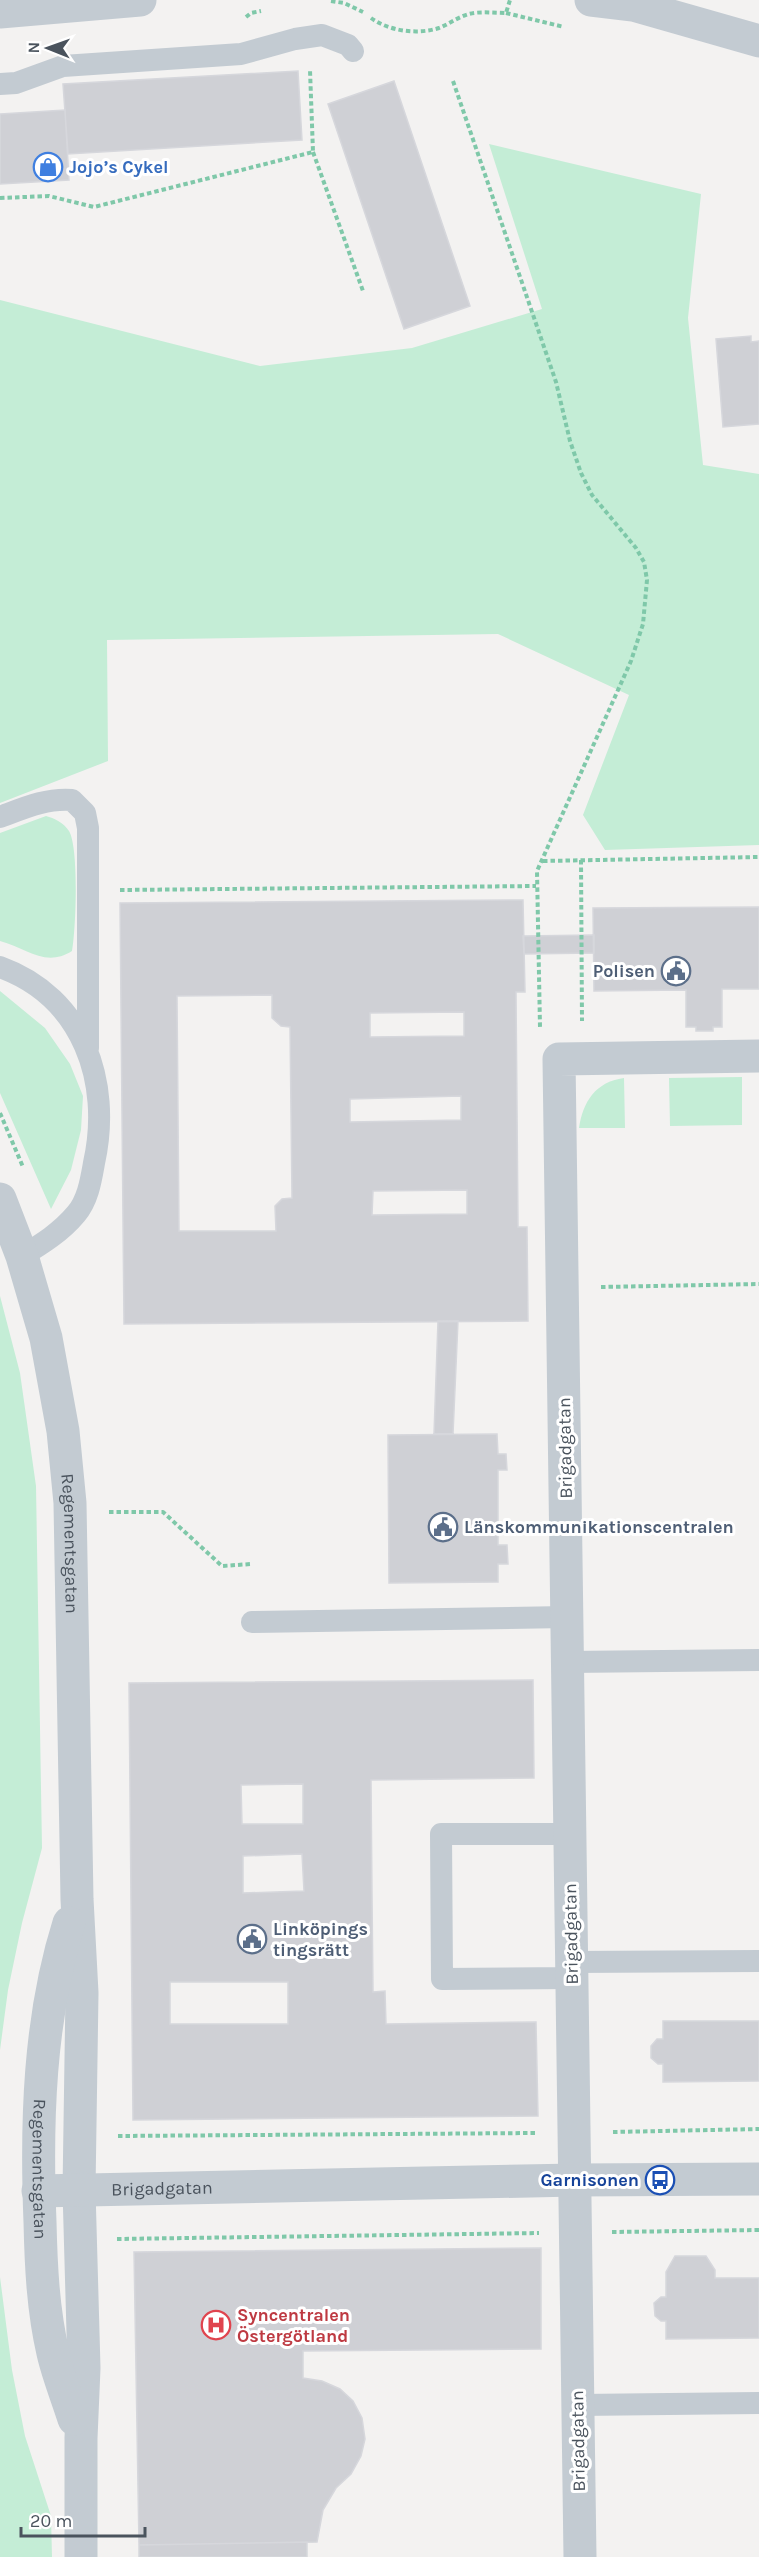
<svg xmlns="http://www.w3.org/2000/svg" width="759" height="2557" viewBox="0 0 759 2557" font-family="Karla,sans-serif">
<rect width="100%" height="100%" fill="#f3f2f1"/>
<path fill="#c4edd6" d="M 489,144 L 701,194 L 688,318 L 703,465 L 759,474 L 759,845 L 605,850 L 583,815 L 629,695 L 498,634 L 107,640 L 108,761 L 0,803 L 0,300 L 260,366 L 412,348 L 542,309 Z
M 46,816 C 54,818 64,823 69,831 C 79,847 76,930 72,951 C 45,968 27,948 0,941 L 0,833 Z
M 0,991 L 45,1028 L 70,1064 L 83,1096 L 81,1130 L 71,1170 L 51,1209 L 0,1093 Z
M 742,1077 L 742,1125 L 670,1126 L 669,1078 Z
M 624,1078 L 625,1128 L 579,1128 C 583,1102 595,1082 624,1078 Z
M 0,1296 L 20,1373 L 36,1486 L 42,1848 L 22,1923 L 8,1990 L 0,2050 Z
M 0,2277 L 12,2370 L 25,2436 L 51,2516 L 52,2557 L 0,2557 Z"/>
<path fill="#cfd0d5" stroke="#d6d7dc" stroke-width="1.5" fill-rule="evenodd" d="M 298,71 L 302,140 L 68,154 L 63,84 Z
M 394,81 L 470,306 L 404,329 L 328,104 Z
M 65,110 L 69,180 L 0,184 L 0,114 Z
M 751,336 L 751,342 L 759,341 L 759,424 L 723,427 L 716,339 Z
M 523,900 L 525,992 L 516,992 L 518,1227 L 527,1227 L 528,1321 L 124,1324 L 120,903 ZM 272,995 L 272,1018 L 281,1026 L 290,1027 L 292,1198 L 282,1199 L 275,1206 L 276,1231 L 179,1231 L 177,996 ZM 464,1012 L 464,1036 L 370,1037 L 370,1013 ZM 461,1096 L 461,1120 L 350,1122 L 350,1099 ZM 467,1190 L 467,1214 L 372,1215 L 373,1191 Z
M 759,907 L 759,989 L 722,989 L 722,1027 L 713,1027 L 713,1031 L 696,1031 L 696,1027 L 686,1027 L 686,990 L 594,991 L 593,908 Z
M 594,935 L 594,953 L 524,954 L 523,936 Z
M 438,1321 L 458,1321 L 453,1434 L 434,1434 Z
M 497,1434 L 498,1454 L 506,1454 L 507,1470 L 498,1470 L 498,1545 L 507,1545 L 508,1564 L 498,1564 L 498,1582 L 389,1583 L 388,1435 Z
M 533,1680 L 534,1778 L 371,1780 L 372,1895 L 373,1992 L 385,1991 L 386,2024 L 536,2022 L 538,2116 L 133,2120 L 129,1683 ZM 303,1784 L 303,1824 L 242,1824 L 241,1785 ZM 302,1854 L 304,1891 L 243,1893 L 243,1856 ZM 170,1982 L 288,1982 L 288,2024 L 170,2024 Z
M 663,2021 L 759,2021 L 759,2081 L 663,2082 L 663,2064 L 658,2064 L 651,2058 L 651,2046 L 657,2039 L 663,2039 Z
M 541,2248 L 541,2349 L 303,2351 L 303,2378 L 322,2381 L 340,2389 L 353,2401 L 362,2418 L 365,2439 L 361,2456 L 351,2474 L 336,2488 L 323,2510 L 317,2542 L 139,2545 L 134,2252 Z
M 675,2256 L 706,2256 L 715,2270 L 715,2278 L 759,2278 L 759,2338 L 666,2339 L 666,2321 L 661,2321 L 655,2316 L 654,2303 L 661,2297 L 666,2297 L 666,2272 Z
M 307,2542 L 307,2557 L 139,2557 L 139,2545 Z"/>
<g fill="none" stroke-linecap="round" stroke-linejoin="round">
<path stroke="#7fc8a9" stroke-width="4" stroke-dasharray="4.5 3" stroke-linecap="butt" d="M 331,1 L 344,3 L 363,12
M 506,13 L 564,27
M 246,17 L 251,13 L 261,11
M 371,18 C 389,31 417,35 439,28 C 449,24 458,17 469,14 C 480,11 495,13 506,13 L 510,0
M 453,81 L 556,382 L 570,441 L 581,473 L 592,495 L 636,548 L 644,562 L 647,580 L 643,624 L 631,661 L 537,871 L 540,1027
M 313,152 L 363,291
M 0,198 L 49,196 L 94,207 L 313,152 L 310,70
M 581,860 L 582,1021
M 543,861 L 759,857
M 120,890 L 536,886
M 0,1113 L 23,1167
M 601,1287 L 759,1284
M 109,1512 L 163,1512 L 222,1566 L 251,1564
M 613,2132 L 759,2129
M 118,2136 L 536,2133
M 612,2232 L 759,2230
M 117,2239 L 539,2233"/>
<path stroke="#c3cbd2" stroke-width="22" d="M 0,84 L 16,83 L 63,66 L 241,54 L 295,39 L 322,35 L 348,45 L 353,51
M 0,817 C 24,808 46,798 72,800 L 85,813 L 88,828 L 88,1048
M 0,967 C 83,997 112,1082 94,1163 C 91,1180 88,1200 76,1214 C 61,1232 42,1244 22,1256
M 252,1622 L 567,1617
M 568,1662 L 759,1660
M 570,1834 L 441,1834 L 442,1979 L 572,1978
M 571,1962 L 759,1961
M 578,2405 L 759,2403"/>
<g stroke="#c3cbd2" stroke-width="33">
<path id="s1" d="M 0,1199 L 22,1256 L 46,1338 L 63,1431 L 70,1503 L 77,1899 L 82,1993 L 79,2190 L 84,2368 L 81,2438 L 81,2557"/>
<path id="s2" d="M 69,1923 C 39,2018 36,2122 40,2222 C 41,2266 43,2310 53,2353 C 58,2375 67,2397 74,2419"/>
<path id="s3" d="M 38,2191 L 575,2180 L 759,2179"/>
<path d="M 580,2557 L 559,1059 L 759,1056"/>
</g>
<path stroke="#c3cbd2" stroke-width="33" d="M 591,0 L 633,5 L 759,41
M 0,12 L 140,0"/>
</g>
<defs>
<g id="shop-ring" transform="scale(1.5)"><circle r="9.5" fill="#fff" stroke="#3f7fe0" stroke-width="1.5"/><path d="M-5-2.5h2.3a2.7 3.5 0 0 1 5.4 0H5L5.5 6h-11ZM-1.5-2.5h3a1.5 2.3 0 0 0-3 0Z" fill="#3f7fe0"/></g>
<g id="civic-ring" transform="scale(1.5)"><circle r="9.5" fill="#fff" stroke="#5c6f8a" stroke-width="1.5"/><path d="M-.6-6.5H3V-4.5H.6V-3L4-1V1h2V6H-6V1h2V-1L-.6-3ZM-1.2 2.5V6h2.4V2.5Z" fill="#5c6f8a"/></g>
<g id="bus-ring" transform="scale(1.5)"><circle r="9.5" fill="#fff" stroke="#1a4fb4" stroke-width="1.5"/><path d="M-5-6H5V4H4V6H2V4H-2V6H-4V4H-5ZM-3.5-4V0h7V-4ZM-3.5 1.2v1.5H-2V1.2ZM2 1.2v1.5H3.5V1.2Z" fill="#1a4fb4"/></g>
<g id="hospital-ring" transform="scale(1.5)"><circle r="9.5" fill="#fff" stroke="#e0444e" stroke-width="1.5"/><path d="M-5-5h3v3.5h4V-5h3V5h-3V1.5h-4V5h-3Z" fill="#e0444e"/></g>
</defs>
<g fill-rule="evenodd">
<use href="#shop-ring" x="48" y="167"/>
<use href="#civic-ring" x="676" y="971"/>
<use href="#civic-ring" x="443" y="1527"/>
<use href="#civic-ring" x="252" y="1939"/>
<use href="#bus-ring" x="660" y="2180"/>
<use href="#hospital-ring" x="216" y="2325"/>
</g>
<g text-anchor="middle" stroke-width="6" stroke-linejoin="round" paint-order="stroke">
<g font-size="18" font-weight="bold" fill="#366cbe" stroke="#fff" text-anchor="start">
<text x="69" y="173">Jojo’s Cykel</text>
</g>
<g font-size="18" font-weight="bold" fill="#4e5e75" stroke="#fff" text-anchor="start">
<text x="655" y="977" text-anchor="end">Polisen</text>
<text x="464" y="1533">Länskommunikationscentralen</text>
<text x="273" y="1935">Linköpings<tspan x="273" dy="21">tingsrätt</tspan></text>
</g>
<g font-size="18" fill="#4a535d" stroke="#fff">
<text transform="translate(565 1448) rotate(-91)" y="6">Brigadgatan</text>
<text dy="6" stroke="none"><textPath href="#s1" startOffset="354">Regementsgatan</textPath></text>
<text transform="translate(571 1934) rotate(-91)" y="6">Brigadgatan</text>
<text dy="6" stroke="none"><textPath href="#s2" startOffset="249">Regementsgatan</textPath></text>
<text dy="6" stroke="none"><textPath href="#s3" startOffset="124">Brigadgatan</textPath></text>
<text transform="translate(578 2441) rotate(-91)" y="6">Brigadgatan</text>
</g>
<g font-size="18" font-weight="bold" fill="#164399" stroke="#fff" text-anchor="end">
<text x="639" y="2186">Garnisonen</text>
</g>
<g font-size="18" font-weight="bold" fill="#be3a42" stroke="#fff" text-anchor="start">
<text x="237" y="2321">Syncentralen<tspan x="237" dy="21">Östergötland</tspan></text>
</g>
</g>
<g transform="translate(48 48) rotate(271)" stroke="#ffffff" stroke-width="4.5" paint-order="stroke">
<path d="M0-4.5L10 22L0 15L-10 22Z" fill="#4a535d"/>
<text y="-9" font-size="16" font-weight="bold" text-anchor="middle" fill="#4a535d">N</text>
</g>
<path d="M21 2527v9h124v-9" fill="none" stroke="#4a535d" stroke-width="3"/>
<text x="30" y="2527" font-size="18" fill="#4a535d" stroke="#ffffff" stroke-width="4.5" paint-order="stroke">20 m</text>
</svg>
